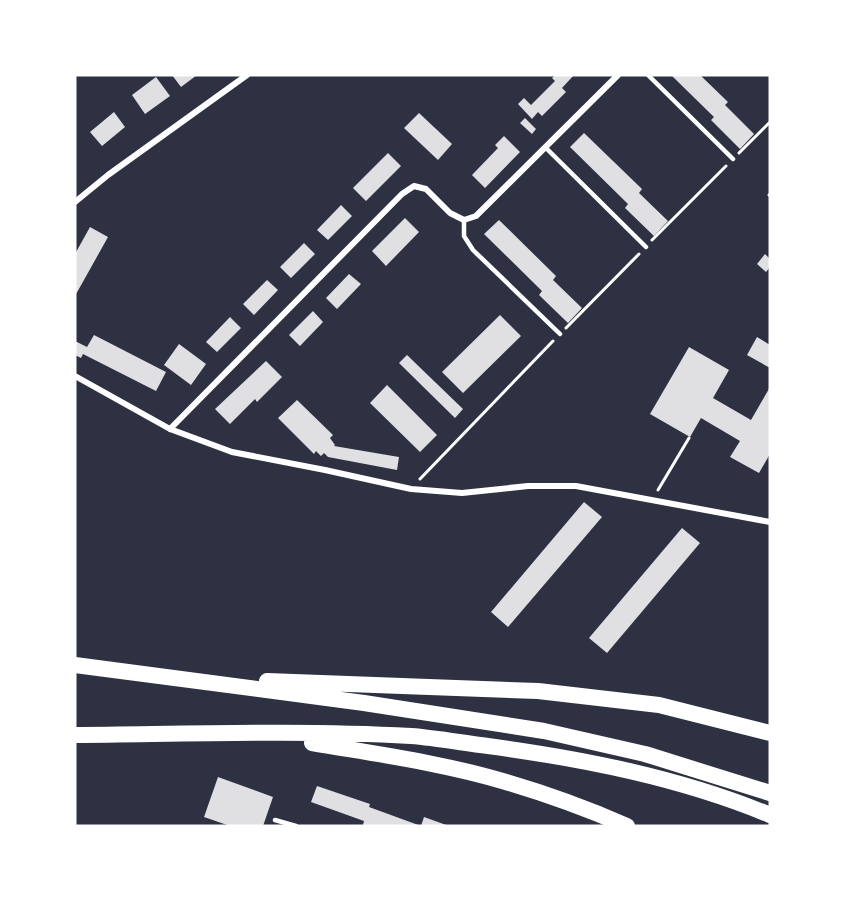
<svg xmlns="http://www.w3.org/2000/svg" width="845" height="901" viewBox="0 0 845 901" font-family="Jost,sans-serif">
<rect width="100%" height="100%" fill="#2d3142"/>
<path fill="#e0e0e3" d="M 172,75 L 197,75 L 181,87 Z
M 555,75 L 574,75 L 562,88 L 566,92 L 542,116 L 538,112 L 532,119 L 518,104 L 524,98 L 531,105 L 555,81 L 552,78 Z
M 671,75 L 700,75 L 728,102 L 725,105 L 754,134 L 740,149 L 711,120 L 714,117 Z
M 156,77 L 170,96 L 145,114 L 132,95 Z
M 114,112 L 125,127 L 102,146 L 90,132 Z
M 419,113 L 452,144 L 438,160 L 404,128 Z
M 525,118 L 536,129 L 532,134 L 520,123 Z
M 584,133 L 642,189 L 639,193 L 668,221 L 654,236 L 625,208 L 628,204 L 570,147 Z
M 504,136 L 520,152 L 485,188 L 472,175 L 498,148 L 495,145 Z
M 388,153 L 401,166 L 366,201 L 353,188 Z
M 341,205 L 352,216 L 328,240 L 317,230 Z
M 405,218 L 419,232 L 386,266 L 372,251 Z
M 499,220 L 556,276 L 553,280 L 582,308 L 568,323 L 539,295 L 542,291 L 484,234 Z
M 90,227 L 108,237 L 75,296 L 75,254 Z
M 304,243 L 315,254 L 291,278 L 280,267 Z
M 765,254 L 770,259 L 770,267 L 766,272 L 757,264 Z
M 349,274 L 361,284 L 337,309 L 326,298 Z
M 267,280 L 278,290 L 254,315 L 243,304 Z
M 313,311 L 323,322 L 300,346 L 289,335 Z
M 500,315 L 521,336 L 463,393 L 442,372 Z
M 230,317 L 241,328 L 217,352 L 206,342 Z
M 94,335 L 166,372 L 156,391 L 83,354 L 81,358 L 75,355 L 75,341 L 87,347 Z
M 757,337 L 770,345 L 770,368 L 747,355 Z
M 179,344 L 206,364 L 191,385 L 164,365 Z
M 689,347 L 729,370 L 713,398 L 751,420 L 770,387 L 770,454 L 759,473 L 730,457 L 740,441 L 701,418 L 690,437 L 650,414 Z
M 407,355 L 463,409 L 455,418 L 399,363 Z
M 266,361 L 282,377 L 257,402 L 255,399 L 230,424 L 215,409 Z
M 387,385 L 437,435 L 420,452 L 370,403 Z
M 297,400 L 333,435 L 330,438 L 335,445 L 334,446 L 399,457 L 397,470 L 328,457 L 324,453 L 321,456 L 316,451 L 314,454 L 278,418 Z
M 584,502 L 602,517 L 508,627 L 491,612 Z
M 682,528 L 700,543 L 607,653 L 589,638 Z
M 218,777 L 273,797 L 263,826 L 230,826 L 204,817 Z
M 317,786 L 370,804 L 369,807 L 421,826 L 424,817 L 449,826 L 365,826 L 363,825 L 364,821 L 311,802 Z"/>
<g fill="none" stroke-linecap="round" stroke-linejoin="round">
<path stroke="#fff" stroke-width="3" d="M 739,153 L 770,122
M 769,195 L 770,194
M 652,240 L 726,166
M 566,328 L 639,254
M 420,479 L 553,341
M 658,490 L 689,438"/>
<path stroke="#fff" stroke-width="4.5" d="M 648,75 L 733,159
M 545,147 L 646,247
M 464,220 L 464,236 L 473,250 L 560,334
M 275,820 L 296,826"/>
<path stroke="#fff" stroke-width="6" d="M 75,202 L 108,175 L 247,75
M 75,376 L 170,429 L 232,452 L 325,470 L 411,489 L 462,493 L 528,486 L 576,486 L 770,522
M 170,429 L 402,194 L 414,186 L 426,189 L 450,213 L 464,220 L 476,216 L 618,75"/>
<path stroke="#fff" stroke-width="16" d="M 75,665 L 364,703 L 544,731 L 645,754 L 770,793
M 267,681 L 538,691 L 659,705 L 770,733
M 75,735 C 187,734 299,730 411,736 C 437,738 463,743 488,746 C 584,759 681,778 770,815
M 312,743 C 376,754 443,763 506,782 C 547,794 588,809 627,826"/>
</g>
<rect width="845" height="901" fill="none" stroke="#ffffff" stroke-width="153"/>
</svg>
